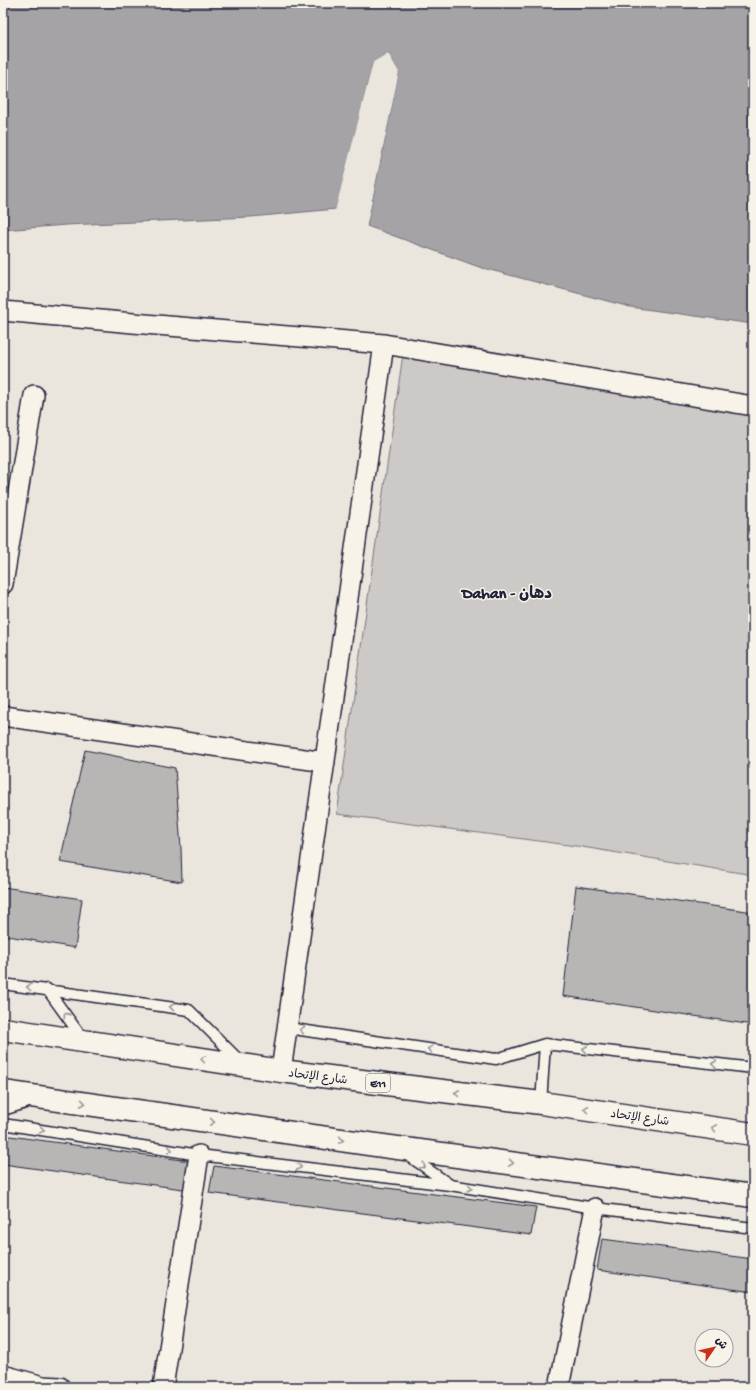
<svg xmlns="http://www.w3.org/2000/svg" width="756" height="1390" viewBox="0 0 756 1390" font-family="'Gochi Hand','Playpen Sans Arabic',sans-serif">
<rect width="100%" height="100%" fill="#eae6de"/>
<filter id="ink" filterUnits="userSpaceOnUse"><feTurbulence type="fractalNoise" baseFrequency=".025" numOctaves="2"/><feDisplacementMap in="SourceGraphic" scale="8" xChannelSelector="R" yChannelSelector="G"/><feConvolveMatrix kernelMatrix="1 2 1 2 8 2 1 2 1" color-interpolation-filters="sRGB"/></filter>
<g filter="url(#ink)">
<path fill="#cdc9c6" stroke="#787680" d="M 404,347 L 753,398 L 753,875 L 576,846 L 337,814 Z"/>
<path fill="#a6a3a6" stroke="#716f7b" d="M 3,3 L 753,3 L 753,324 L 630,307 L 479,267 L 367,226 L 399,72 L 388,53 L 373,62 L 336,209 L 251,217 L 66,225 L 3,230 Z"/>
<path fill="#eae6de" d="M 388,53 L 399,72 L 366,228 L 365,226 L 367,217 L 397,72 L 388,56 L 375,63 L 338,209 L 335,211 L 373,62 Z"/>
<path fill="#b8b6b5" stroke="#22223b" d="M 85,750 L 175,768 L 181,848 L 182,882 L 60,862 Z
M 576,886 L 753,912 L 753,1025 L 563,996 Z
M 3,887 L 82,899 L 75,948 L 3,935 Z
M 3,1135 L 196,1162 L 190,1190 L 3,1164 Z
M 214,1166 L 536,1207 L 531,1235 L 209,1193 Z
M 602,1239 L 753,1259 L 753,1292 L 597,1270 Z"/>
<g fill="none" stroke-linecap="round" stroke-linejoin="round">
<g stroke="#22223b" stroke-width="13">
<path id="service" d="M 3,984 L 189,1010 L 241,1062
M 47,989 L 83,1039
M 287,1028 L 496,1059 L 545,1044 L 753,1068
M 541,1103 L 545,1044
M 3,1110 L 32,1101
M 3,1124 L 199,1155 L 450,1185 L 595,1208 L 753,1228
M 406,1154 L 449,1184"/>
</g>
<g stroke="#22223b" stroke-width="22">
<path id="minor" d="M 3,311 L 133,323 L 384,344 L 753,406
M 3,584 L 34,395
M 3,716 L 325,762
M 281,1071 L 384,344
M 3,1375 L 43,1386 L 60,1387
M 163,1387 L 199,1155
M 559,1387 L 595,1208"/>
</g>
<g stroke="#22223b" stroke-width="25">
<path id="primary" d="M 3,1029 L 281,1071 L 541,1103 L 753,1134
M 3,1092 L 383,1146 L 753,1196"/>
</g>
<use href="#service" stroke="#f7f3e8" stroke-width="10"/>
<use href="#minor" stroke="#f7f3e8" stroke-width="19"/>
<use href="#primary" stroke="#f7f3e8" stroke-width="22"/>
</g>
<defs><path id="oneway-chevron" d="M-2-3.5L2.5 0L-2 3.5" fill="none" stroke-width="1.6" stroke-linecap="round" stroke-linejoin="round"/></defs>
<g stroke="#97959a">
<use href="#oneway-chevron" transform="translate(29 987) rotate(-173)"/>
<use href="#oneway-chevron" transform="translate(172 1007) rotate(-172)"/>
<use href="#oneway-chevron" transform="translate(66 1015) rotate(-125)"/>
<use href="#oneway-chevron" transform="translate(302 1030) rotate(-172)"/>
<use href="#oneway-chevron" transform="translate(430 1049) rotate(-171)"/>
<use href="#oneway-chevron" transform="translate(585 1049) rotate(-173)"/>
<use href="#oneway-chevron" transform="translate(203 1059) rotate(-171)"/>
<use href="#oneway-chevron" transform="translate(714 1064) rotate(-173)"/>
<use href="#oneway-chevron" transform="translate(457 1093) rotate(-173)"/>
<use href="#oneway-chevron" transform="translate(83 1103) rotate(8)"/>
<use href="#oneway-chevron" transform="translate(586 1109) rotate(-172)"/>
<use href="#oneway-chevron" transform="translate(212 1122) rotate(8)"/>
<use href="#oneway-chevron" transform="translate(714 1128) rotate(-172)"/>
<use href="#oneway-chevron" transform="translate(42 1130) rotate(9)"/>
<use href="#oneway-chevron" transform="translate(341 1140) rotate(8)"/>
<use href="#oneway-chevron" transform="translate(170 1150) rotate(9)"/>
<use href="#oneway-chevron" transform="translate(511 1163) rotate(8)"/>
<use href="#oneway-chevron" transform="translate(423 1166) rotate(35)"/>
<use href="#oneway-chevron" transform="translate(299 1167) rotate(7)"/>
<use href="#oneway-chevron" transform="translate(470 1188) rotate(9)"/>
</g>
</g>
<g text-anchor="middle" stroke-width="3" stroke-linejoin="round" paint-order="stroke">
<rect fill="#f7f3e8" stroke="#62616f" stroke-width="1" x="366" y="1074" width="24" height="18" rx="3"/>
<g font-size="11" font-weight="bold" fill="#22223b">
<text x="378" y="1087">E11</text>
</g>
<g font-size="12" fill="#22223b" stroke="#f7f3e8">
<text transform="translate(318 1076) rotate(7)" y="4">شارع الإتحاد</text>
<text transform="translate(640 1117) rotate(8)" y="4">شارع الإتحاد</text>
</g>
<g font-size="16" font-weight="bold" fill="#22223b" stroke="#f7f3e8">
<text x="507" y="598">Dahan - دهان</text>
</g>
</g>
<rect width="756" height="1390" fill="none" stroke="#f7f3e8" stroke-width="16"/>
<rect x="8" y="8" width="740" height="1374" fill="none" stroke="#22223b" stroke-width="1.5" filter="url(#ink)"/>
<g transform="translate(714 1348) rotate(56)"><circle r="19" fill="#f7f3e8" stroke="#a29fa3"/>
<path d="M0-3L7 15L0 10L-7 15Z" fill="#c8321e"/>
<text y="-6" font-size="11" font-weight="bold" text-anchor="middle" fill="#22223b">ش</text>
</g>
</svg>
